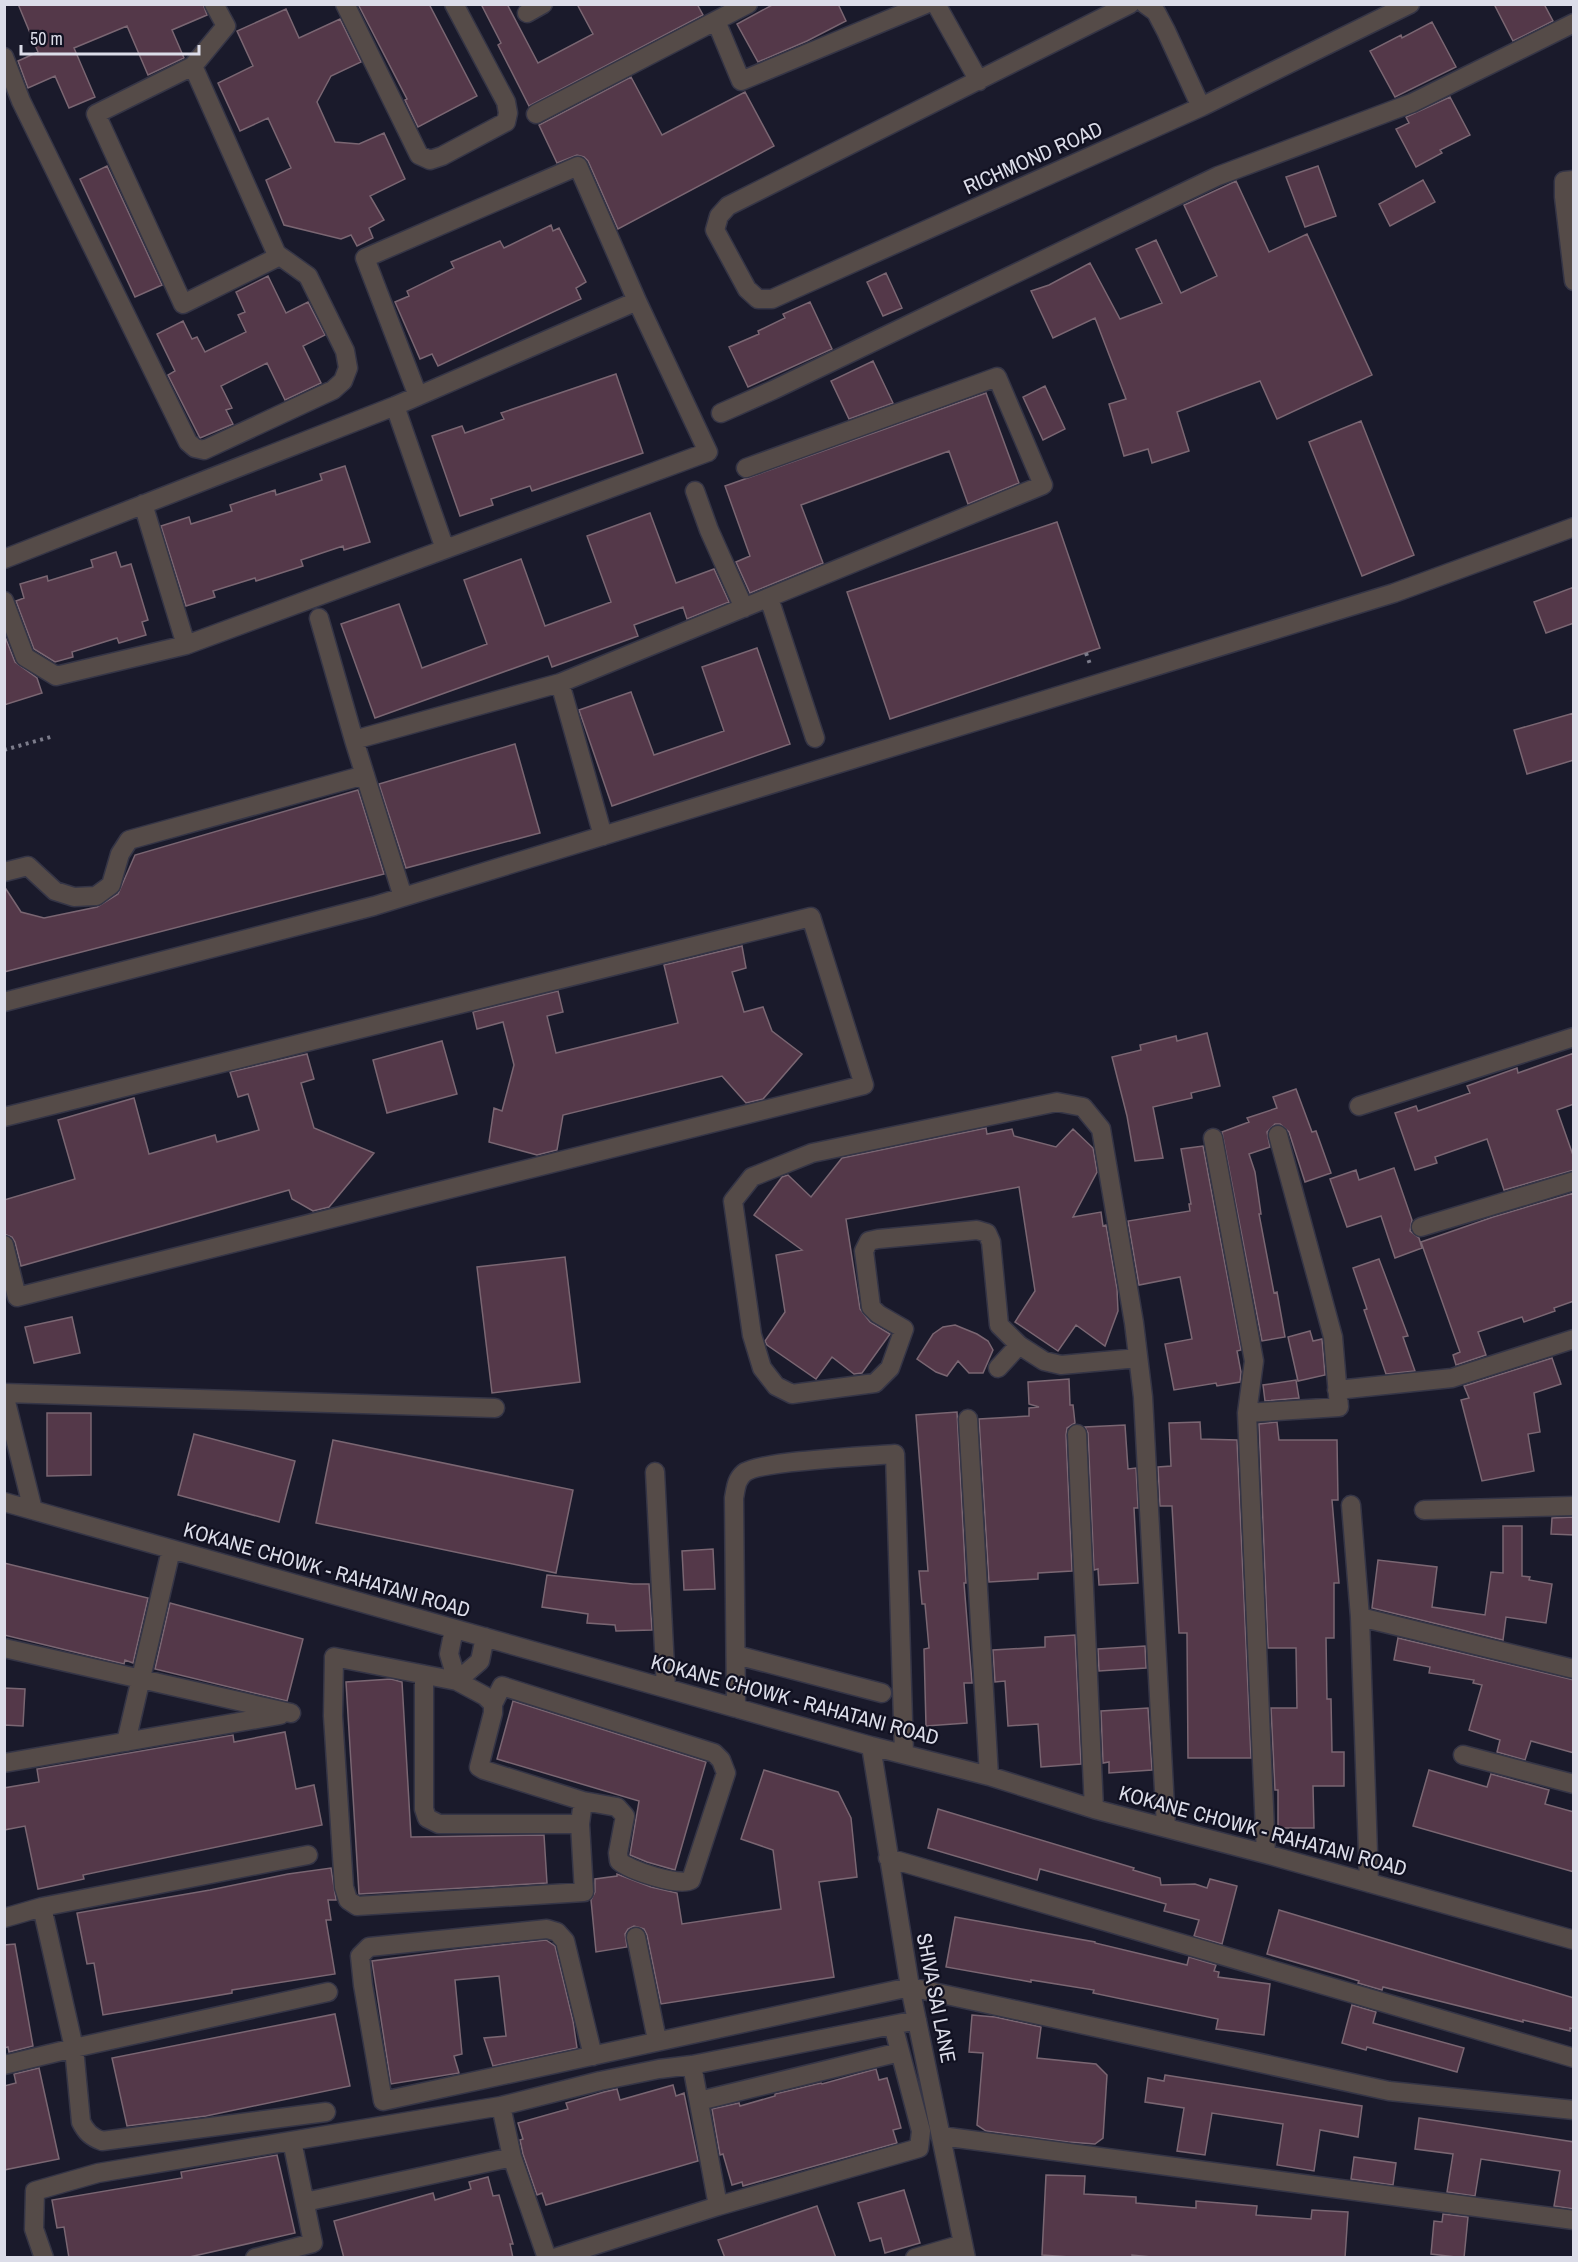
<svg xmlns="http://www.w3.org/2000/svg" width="1578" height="2262" viewBox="0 0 1578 2262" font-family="'Archivo Narrow',sans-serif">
<rect width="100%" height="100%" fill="#1a1a2b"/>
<path fill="#543849" stroke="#7a6672" stroke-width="1.5" d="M 18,4 L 203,4 L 207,15 L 172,30 L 184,58 L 148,75 L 127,26 L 74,48 L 95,97 L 69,108 L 55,76 L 28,88 L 18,61 L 38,52 Z
M 358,4 L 429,4 L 477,96 L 418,127 L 405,100 L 407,99 Z
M 481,4 L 507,4 L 538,63 L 593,34 L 577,4 L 697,4 L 703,15 L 529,106 L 498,45 L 501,43 Z
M 774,4 L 838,4 L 846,21 L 807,41 L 758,62 L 737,24 Z
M 1494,4 L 1544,4 L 1553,21 L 1513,41 Z
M 286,9 L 299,38 L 340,19 L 361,62 L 331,76 L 317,102 L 335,142 L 359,144 L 384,133 L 405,179 L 370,196 L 384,220 L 369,228 L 373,238 L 357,246 L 351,235 L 341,239 L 284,225 L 266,180 L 291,168 L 268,118 L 240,131 L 218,83 L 253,66 L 237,31 Z
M 1432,22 L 1456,67 L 1395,97 L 1370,51 L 1401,35 L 1402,38 Z
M 631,77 L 662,135 L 745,92 L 774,146 L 618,229 L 588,161 L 584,157 L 577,155 L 557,163 L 539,125 Z
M 1450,97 L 1470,135 L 1440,150 L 1442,153 L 1416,167 L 1396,129 L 1409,123 L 1406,117 Z
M 107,166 L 162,285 L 135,297 L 80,179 Z
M 1318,166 L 1336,216 L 1305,227 L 1286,177 Z
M 1423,180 L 1435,202 L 1390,226 L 1379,204 Z
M 1236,181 L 1269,252 L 1307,234 L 1372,375 L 1277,419 L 1260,381 L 1177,412 L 1189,451 L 1152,463 L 1148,449 L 1124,456 L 1109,404 L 1126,399 L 1095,318 L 1053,338 L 1031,291 L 1049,285 L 1090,263 L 1120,319 L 1162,303 L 1136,249 L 1156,240 L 1181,293 L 1217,276 L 1184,205 Z
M 551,225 L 553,231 L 559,228 L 586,282 L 576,288 L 581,299 L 438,366 L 432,354 L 420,359 L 395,302 L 409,296 L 407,291 L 454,268 L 451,262 L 500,241 L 504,248 Z
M 886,273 L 902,308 L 883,316 L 867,282 Z
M 268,276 L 286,313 L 308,302 L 325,335 L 303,346 L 321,383 L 285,400 L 267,363 L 221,386 L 232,408 L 226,410 L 233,424 L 200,438 L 168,375 L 175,371 L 157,334 L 183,321 L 192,339 L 197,337 L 205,352 L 246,332 L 238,315 L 245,312 L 236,292 Z
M 810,302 L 832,349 L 748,387 L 729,347 L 759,334 L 758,331 L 785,318 L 783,314 Z
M 873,361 L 893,403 L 849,419 L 831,381 Z
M 616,374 L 643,453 L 532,491 L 530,486 L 491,499 L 493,505 L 460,516 L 432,436 L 462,426 L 465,433 L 504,419 L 501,413 Z
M 1045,386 L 1065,429 L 1043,440 L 1023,397 Z
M 986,393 L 1019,483 L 968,504 L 949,451 L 801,505 L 823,563 L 750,593 L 736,562 L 750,556 L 725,486 Z
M 1361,421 L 1414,555 L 1362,576 L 1309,442 Z
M 345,466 L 370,542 L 344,550 L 343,546 L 301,560 L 303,566 L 256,581 L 255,578 L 213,591 L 215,597 L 186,606 L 161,526 L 189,517 L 191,524 L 232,511 L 230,505 L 275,490 L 276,495 L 322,480 L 320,474 Z
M 650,513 L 676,583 L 714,569 L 729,602 L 687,619 L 683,607 L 634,625 L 638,636 L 552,667 L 548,656 L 375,718 L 341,624 L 399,604 L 422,668 L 487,644 L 464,580 L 521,559 L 545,626 L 611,602 L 587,536 Z
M 1057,522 L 1100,648 L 890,719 L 847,592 Z
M 116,552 L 121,567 L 131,564 L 148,620 L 142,622 L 146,635 L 119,643 L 117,638 L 72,652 L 73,657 L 55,662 L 34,649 L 16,601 L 24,598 L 20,584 L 47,576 L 48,581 L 93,567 L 91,560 Z
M 1574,587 L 1574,623 L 1546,633 L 1534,602 Z
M 4,634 L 15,662 L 37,678 L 42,693 L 4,705 Z
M 757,648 L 790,744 L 612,806 L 579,710 L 631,692 L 654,755 L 724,731 L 702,667 Z
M 1574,713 L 1574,760 L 1527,774 L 1514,730 Z
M 515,744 L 540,833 L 406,868 L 379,784 Z
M 358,790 L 384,874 L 4,972 L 4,886 L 21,912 L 44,918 L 97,907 L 118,894 L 135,855 Z
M 742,946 L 746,968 L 732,972 L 744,1012 L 763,1007 L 772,1031 L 802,1054 L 763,1099 L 746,1103 L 722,1076 L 563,1115 L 557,1150 L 537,1155 L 489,1142 L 494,1108 L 502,1111 L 514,1065 L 503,1022 L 477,1029 L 473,1012 L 558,991 L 563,1012 L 547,1016 L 556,1053 L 678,1023 L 664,965 Z
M 1207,1033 L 1220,1086 L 1191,1093 L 1192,1098 L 1153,1107 L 1163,1158 L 1135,1161 L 1127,1116 L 1112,1057 L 1141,1050 L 1140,1045 L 1176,1036 L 1177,1041 Z
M 442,1041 L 457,1094 L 387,1113 L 373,1060 Z
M 1574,1053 L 1574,1104 L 1557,1110 L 1574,1158 L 1574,1170 L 1504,1190 L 1487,1139 L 1435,1157 L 1437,1163 L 1415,1170 L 1395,1113 L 1416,1106 L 1418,1111 L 1470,1093 L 1467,1086 L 1517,1068 L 1518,1073 Z
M 307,1054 L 314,1079 L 301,1083 L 314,1128 L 374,1153 L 329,1207 L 313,1211 L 292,1199 L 289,1190 L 21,1266 L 15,1242 L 12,1237 L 4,1234 L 4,1200 L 75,1179 L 58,1120 L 134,1098 L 149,1154 L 215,1135 L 217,1142 L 259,1130 L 248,1094 L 238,1097 L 230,1072 Z
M 1296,1089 L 1312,1132 L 1316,1131 L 1331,1173 L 1305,1182 L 1289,1132 L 1280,1124 L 1275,1124 L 1267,1132 L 1270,1147 L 1249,1154 L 1255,1172 L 1261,1214 L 1259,1214 L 1274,1293 L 1277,1292 L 1285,1337 L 1262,1341 L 1222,1132 L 1249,1122 L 1247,1118 L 1277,1108 L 1273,1097 Z
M 986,1128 L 987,1134 L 1012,1129 L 1014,1136 L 1056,1147 L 1073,1129 L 1093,1148 L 1097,1172 L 1073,1217 L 1101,1212 L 1103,1226 L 1106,1225 L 1117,1289 L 1118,1311 L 1105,1346 L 1076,1325 L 1058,1351 L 1015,1322 L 1035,1291 L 1019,1187 L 846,1219 L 860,1309 L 870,1322 L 890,1334 L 862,1373 L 854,1374 L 832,1357 L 816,1379 L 767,1345 L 765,1341 L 785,1312 L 776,1255 L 802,1250 L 754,1215 L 782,1177 L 788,1175 L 811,1197 L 842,1158 Z
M 1203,1146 L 1241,1350 L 1237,1351 L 1241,1372 L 1240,1382 L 1217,1386 L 1216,1383 L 1174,1390 L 1165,1344 L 1192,1339 L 1180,1277 L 1139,1285 L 1128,1221 L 1190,1211 L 1189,1204 L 1191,1204 L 1181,1149 Z
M 1394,1168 L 1412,1220 L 1410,1231 L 1419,1238 L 1422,1248 L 1395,1258 L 1381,1216 L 1347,1227 L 1330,1179 L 1356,1170 L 1359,1180 Z
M 1574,1193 L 1574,1301 L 1554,1308 L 1555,1311 L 1524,1322 L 1522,1317 L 1478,1332 L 1486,1355 L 1456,1365 L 1453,1355 L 1460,1352 L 1421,1242 L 1493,1217 Z
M 565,1257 L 580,1382 L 492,1393 L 477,1267 Z
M 1379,1259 L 1408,1336 L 1403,1337 L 1415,1371 L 1386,1374 L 1364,1310 L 1367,1309 L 1353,1268 Z
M 72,1317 L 80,1353 L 34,1363 L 25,1327 Z
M 955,1325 L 977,1334 L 988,1341 L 993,1350 L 983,1373 L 969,1373 L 958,1361 L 947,1376 L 936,1372 L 917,1359 L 933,1334 L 943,1327 Z
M 1310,1331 L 1313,1341 L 1322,1339 L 1325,1375 L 1298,1381 L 1288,1337 Z
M 1552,1358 L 1561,1384 L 1534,1393 L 1540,1432 L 1528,1434 L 1534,1471 L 1482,1481 L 1461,1400 L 1469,1398 L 1464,1386 Z
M 1069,1379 L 1070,1405 L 1073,1405 L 1075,1423 L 1067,1428 L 1066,1435 L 1072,1571 L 1038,1573 L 1038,1579 L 989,1582 L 979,1419 L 1029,1416 L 1029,1408 L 1039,1407 L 1029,1404 L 1028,1382 Z
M 1296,1380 L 1299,1398 L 1265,1401 L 1263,1385 Z
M 957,1412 L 966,1583 L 964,1583 L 972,1683 L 964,1683 L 967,1723 L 926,1726 L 924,1649 L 929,1648 L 925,1604 L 922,1604 L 919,1571 L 928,1571 L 916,1415 Z
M 47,1413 L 91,1413 L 91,1475 L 47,1476 Z
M 1200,1422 L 1201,1439 L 1237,1440 L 1251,1758 L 1188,1758 L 1187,1633 L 1179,1633 L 1172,1506 L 1160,1506 L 1158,1467 L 1171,1466 L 1169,1423 Z
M 1277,1422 L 1279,1440 L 1337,1440 L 1338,1500 L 1332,1500 L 1339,1583 L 1334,1583 L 1334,1638 L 1326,1638 L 1327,1699 L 1331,1699 L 1332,1752 L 1344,1752 L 1344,1786 L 1313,1786 L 1314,1828 L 1278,1828 L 1278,1790 L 1275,1790 L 1271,1708 L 1297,1708 L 1296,1648 L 1268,1648 L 1259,1424 Z
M 1125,1425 L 1128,1469 L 1136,1468 L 1138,1508 L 1134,1508 L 1138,1583 L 1099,1585 L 1098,1569 L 1094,1570 L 1088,1433 L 1085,1427 Z
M 194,1434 L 295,1461 L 279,1522 L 178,1495 Z
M 333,1440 L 573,1490 L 556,1573 L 316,1523 Z
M 1574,1517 L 1574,1535 L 1551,1534 L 1552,1518 Z
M 1503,1526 L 1522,1526 L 1522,1576 L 1530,1577 L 1529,1580 L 1552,1584 L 1546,1623 L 1506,1617 L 1503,1640 L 1372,1608 L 1378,1560 L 1437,1567 L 1432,1607 L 1485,1615 L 1491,1572 L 1503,1573 Z
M 713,1549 L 715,1589 L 684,1590 L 682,1551 Z
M 4,1563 L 148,1598 L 133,1663 L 125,1660 L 124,1664 L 4,1635 Z
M 547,1575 L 633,1584 L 649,1584 L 652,1630 L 616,1631 L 615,1625 L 587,1623 L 588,1614 L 542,1607 Z
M 170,1603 L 303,1639 L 287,1701 L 155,1669 Z
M 1075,1635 L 1081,1764 L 1041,1767 L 1038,1724 L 1008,1726 L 1005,1681 L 995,1682 L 993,1650 L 1045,1647 L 1045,1637 Z
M 1398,1638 L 1574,1680 L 1574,1753 L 1531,1741 L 1525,1760 L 1497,1752 L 1500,1740 L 1469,1730 L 1482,1685 L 1473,1683 L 1474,1680 L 1429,1673 L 1430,1667 L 1394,1660 Z
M 1145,1646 L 1146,1668 L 1099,1671 L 1098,1649 Z
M 391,1679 L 402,1682 L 411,1837 L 544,1835 L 547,1883 L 359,1894 L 346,1682 Z
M 4,1688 L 25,1689 L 23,1726 L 4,1725 Z
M 513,1701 L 706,1762 L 675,1870 L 647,1862 L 630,1855 L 639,1801 L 497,1759 Z
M 1148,1708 L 1152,1770 L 1109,1773 L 1109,1762 L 1103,1763 L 1101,1711 Z
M 285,1732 L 296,1789 L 314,1785 L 322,1825 L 83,1875 L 84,1879 L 38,1889 L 25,1826 L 4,1830 L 4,1788 L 39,1782 L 37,1769 L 233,1735 L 234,1742 Z
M 764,1770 L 838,1792 L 851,1818 L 857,1877 L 819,1882 L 834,1977 L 661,2004 L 647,1935 L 644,1929 L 634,1926 L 628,1929 L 625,1934 L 627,1947 L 596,1952 L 591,1900 L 595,1892 L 595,1879 L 617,1876 L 617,1874 L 651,1887 L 677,1893 L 682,1924 L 781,1909 L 773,1850 L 741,1839 Z
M 1429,1770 L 1487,1787 L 1491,1774 L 1549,1790 L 1545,1804 L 1574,1812 L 1574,1872 L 1413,1826 Z
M 938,1809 L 1134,1868 L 1133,1870 L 1160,1878 L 1161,1885 L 1195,1884 L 1207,1888 L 1210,1879 L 1237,1886 L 1222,1944 L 1194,1936 L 1199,1920 L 1164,1911 L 1166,1904 L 1040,1869 L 1037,1880 L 928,1848 Z
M 331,1868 L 336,1900 L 328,1900 L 331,1920 L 326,1920 L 335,1974 L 232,1990 L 232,1993 L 103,2015 L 94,1963 L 87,1964 L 77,1913 L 210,1890 L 288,1874 Z
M 1279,1910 L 1574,1998 L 1574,2029 L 1570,2028 L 1570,2031 L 1523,2020 L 1523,2022 L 1383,1987 L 1382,1990 L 1358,1983 L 1359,1981 L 1343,1976 L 1267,1954 Z
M 955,1917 L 1095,1942 L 1095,1943 L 1187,1965 L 1189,1957 L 1216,1965 L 1214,1971 L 1219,1972 L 1218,1977 L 1270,1984 L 1264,2035 L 1216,2029 L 1218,2019 L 1093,1993 L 1094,1990 L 1031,1980 L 1031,1982 L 946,1967 Z
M 546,1940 L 555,1946 L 573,2021 L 577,2048 L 493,2066 L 484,2038 L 506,2036 L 499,1976 L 455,1980 L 462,2054 L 454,2056 L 459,2073 L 391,2084 L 372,1961 L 456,1950 Z
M 15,1944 L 33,2046 L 9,2052 L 8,2047 L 4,2048 L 4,1945 Z
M 1352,2005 L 1376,2012 L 1373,2023 L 1464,2048 L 1457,2072 L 1367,2047 L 1366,2050 L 1342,2043 Z
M 335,2014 L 350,2086 L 206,2116 L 127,2126 L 112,2058 Z
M 972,2015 L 995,2017 L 1041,2027 L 1037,2058 L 1096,2064 L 1107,2075 L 1103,2138 L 1095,2144 L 1068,2142 L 986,2131 L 977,2125 L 983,2053 L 969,2052 Z
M 39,2068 L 59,2159 L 4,2170 L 4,2086 L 16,2083 L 14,2074 Z
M 876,2069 L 879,2080 L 887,2078 L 895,2106 L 901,2128 L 893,2130 L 897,2143 L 743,2186 L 742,2182 L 732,2185 L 723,2154 L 720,2155 L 712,2109 L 739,2103 L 740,2106 L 775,2096 L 775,2094 L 821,2083 L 822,2084 Z
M 1165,2075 L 1362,2106 L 1358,2137 L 1320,2130 L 1314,2171 L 1277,2165 L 1283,2124 L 1212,2113 L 1205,2155 L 1177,2151 L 1184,2108 L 1145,2102 L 1148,2078 L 1164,2081 Z
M 673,2085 L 676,2096 L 684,2093 L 698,2161 L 546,2205 L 542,2193 L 537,2195 L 523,2154 L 520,2140 L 523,2139 L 518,2123 L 568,2109 L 566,2103 L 604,2092 L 617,2089 L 620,2100 Z
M 1419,2118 L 1574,2142 L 1574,2209 L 1554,2206 L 1560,2171 L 1481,2159 L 1475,2196 L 1447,2192 L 1453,2154 L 1415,2149 Z
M 277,2155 L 295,2233 L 185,2258 L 69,2258 L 64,2227 L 57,2228 L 52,2200 L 182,2178 L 181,2172 Z
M 1354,2157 L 1396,2163 L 1393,2185 L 1351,2179 Z
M 1046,2175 L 1085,2176 L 1084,2194 L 1136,2197 L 1136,2203 L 1196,2208 L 1196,2201 L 1257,2206 L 1256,2215 L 1311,2219 L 1312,2210 L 1348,2212 L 1345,2258 L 1162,2258 L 1132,2255 L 1132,2258 L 1084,2258 L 1042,2255 Z
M 488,2177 L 493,2196 L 499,2195 L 513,2244 L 510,2244 L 513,2258 L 344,2258 L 334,2221 L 433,2193 L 435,2200 L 471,2189 L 469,2182 Z
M 904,2190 L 920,2243 L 885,2253 L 881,2238 L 870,2241 L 858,2203 Z
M 817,2206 L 836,2258 L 725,2258 L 718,2240 Z
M 1443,2214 L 1468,2217 L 1464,2258 L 1431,2254 L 1434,2221 L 1442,2222 Z"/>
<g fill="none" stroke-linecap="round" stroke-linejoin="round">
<g stroke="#353546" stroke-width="21">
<path id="minor" d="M 345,4 L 419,155 L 430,160 L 442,156 L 506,122 L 508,113 L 506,102 L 454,4
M 936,4 L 979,81
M 1130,4 L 728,206 L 719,216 L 715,230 L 747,289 L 758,299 L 772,299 L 1201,107 L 1410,4
M 1145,4 L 1156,12 L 1166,31 L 1201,107
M 527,13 L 543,4
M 716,21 L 741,81 L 926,4
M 4,57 L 21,101 L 188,442 L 195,448 L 204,450 L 333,390 L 343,381 L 348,368 L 345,351 L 308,276 L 277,254
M 193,66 L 278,257 L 183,304 L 96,114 L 193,66 L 226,26 L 214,4
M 536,114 L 748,4
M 1574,180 L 1564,181 L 1564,197 L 1574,281
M 418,396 L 365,258 L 578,166 L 637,301
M 395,406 L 445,549
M 721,413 L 773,390 L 1218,176 L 1412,103 L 1574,23
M 695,491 L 709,530 L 744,608
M 143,504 L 186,645
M 4,559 L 395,406 L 637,301 L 708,452 L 186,645 L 56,676 L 25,657 L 4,601
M 769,598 L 815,738
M 319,618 L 354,740 L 560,683 L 1043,485 L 997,377 L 746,468
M 560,683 L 603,836
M 354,740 L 403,897
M 4,872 L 28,866 L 55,891 L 74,897 L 96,896 L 111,885 L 120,854 L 129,840 L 365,775
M 4,1002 L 374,906 L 1394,593 L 1574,527
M 1359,1106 L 1574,1037
M 4,1117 L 811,917 L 864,1085 L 17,1297 L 4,1245
M 1213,1138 L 1254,1361 L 1247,1413 L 1266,1854
M 1421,1227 L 1574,1181
M 1138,1358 L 1061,1365 L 1044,1361 L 1019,1345 L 999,1325 L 991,1242 L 987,1233 L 977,1230 L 878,1239 L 869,1241 L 864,1251 L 871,1307 L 878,1314 L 904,1329 L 890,1368 L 875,1383 L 792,1394 L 776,1386 L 762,1368 L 752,1335 L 733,1201 L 752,1177 L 812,1153 L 1057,1102 L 1083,1107 L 1101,1129 L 1134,1323 L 1143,1397 L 1166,1827
M 998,1368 L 1019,1345
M 1337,1390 L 1452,1378 L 1574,1339
M 4,1393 L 495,1408
M 4,1394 L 33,1510
M 1247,1413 L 1339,1407 L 1333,1337 L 1278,1135
M 968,1419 L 989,1776
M 1077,1434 L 1094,1809
M 655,1472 L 666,1688
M 4,1502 L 871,1746 L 989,1776 L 1094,1809 L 1266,1854 L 1574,1940
M 1351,1505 L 1360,1617 L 1369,1883
M 1424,1510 L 1574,1506
M 1360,1617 L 1574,1669
M 454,1629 L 449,1654 L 457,1681
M 4,1648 L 291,1713
M 736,1655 L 882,1693
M 424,1675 L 424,1809 L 427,1818 L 439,1824 L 580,1824
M 457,1681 L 480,1661 L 485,1637
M 493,1704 L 502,1686 L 714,1753 L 721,1760 L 726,1773 L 691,1880 C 679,1887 629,1870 619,1861 L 618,1853 L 625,1816 L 617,1807 L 583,1801 L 484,1770 L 479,1767 L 493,1713 L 493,1704 L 485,1696 L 457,1681 L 334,1657 L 333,1716 L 344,1887 L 348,1900 L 357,1906 L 584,1892 L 580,1824 L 583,1801
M 736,1708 L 734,1498 C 736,1488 736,1480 744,1473 C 758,1461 870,1456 895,1454 L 904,1754
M 126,1742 L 171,1550
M 871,1746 L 910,1987 L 966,2258
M 1463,1755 L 1574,1784
M 4,1763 L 280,1715
M 888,1858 L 1574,2058
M 42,1907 L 74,2048 L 81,2122 C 86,2132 91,2137 102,2141 L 326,2112
M 4,1918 L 42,1907 L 308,1855
M 636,1937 L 657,2040
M 593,2056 L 565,1941 L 557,1932 L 547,1929 L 369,1947 L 360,1956 L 363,1985 L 383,2101 L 910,1987 L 1389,2091 L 1574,2110
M 4,2065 L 74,2048 L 328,1992
M 692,2065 L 718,2206
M 699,2101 L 900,2052
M 501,2106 L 512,2157 L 547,2258
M 941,2136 L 1574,2220
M 305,2202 L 512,2157
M 44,2258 L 34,2229 L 35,2191 L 98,2173 L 501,2106 L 600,2081 L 659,2069 L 692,2065 L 917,2020
M 255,2258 L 313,2243 L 292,2141
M 554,2258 L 718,2206 L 919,2148 L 921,2131 L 893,2025
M 915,2258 L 963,2244"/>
</g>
<path stroke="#7c7c8b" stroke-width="4" stroke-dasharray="3 4.5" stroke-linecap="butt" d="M 1086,653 L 1091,667
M 4,750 L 54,736"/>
<use href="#minor" stroke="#554b48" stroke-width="18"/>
</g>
<g text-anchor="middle" stroke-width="4.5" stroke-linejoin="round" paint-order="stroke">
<g font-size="21" fill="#dcdde9" stroke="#111121">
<text transform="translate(1033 158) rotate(-24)" y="7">RICHMOND ROAD</text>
<text transform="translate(327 1570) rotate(16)" y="7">KOKANE CHOWK - RAHATANI ROAD</text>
<text transform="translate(795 1700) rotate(15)" y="7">KOKANE CHOWK - RAHATANI ROAD</text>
<text transform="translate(1263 1831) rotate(15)" y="7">KOKANE CHOWK - RAHATANI ROAD</text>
<text transform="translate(936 1998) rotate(79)" y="7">SHIVA SAI LANE</text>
</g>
</g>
<rect width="1578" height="2262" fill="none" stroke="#dcdde9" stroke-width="12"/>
<path d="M21 45v9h178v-9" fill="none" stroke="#dcdde9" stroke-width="3"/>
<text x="30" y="45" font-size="18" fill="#dcdde9" stroke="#111121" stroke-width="4.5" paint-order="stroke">50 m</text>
</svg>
